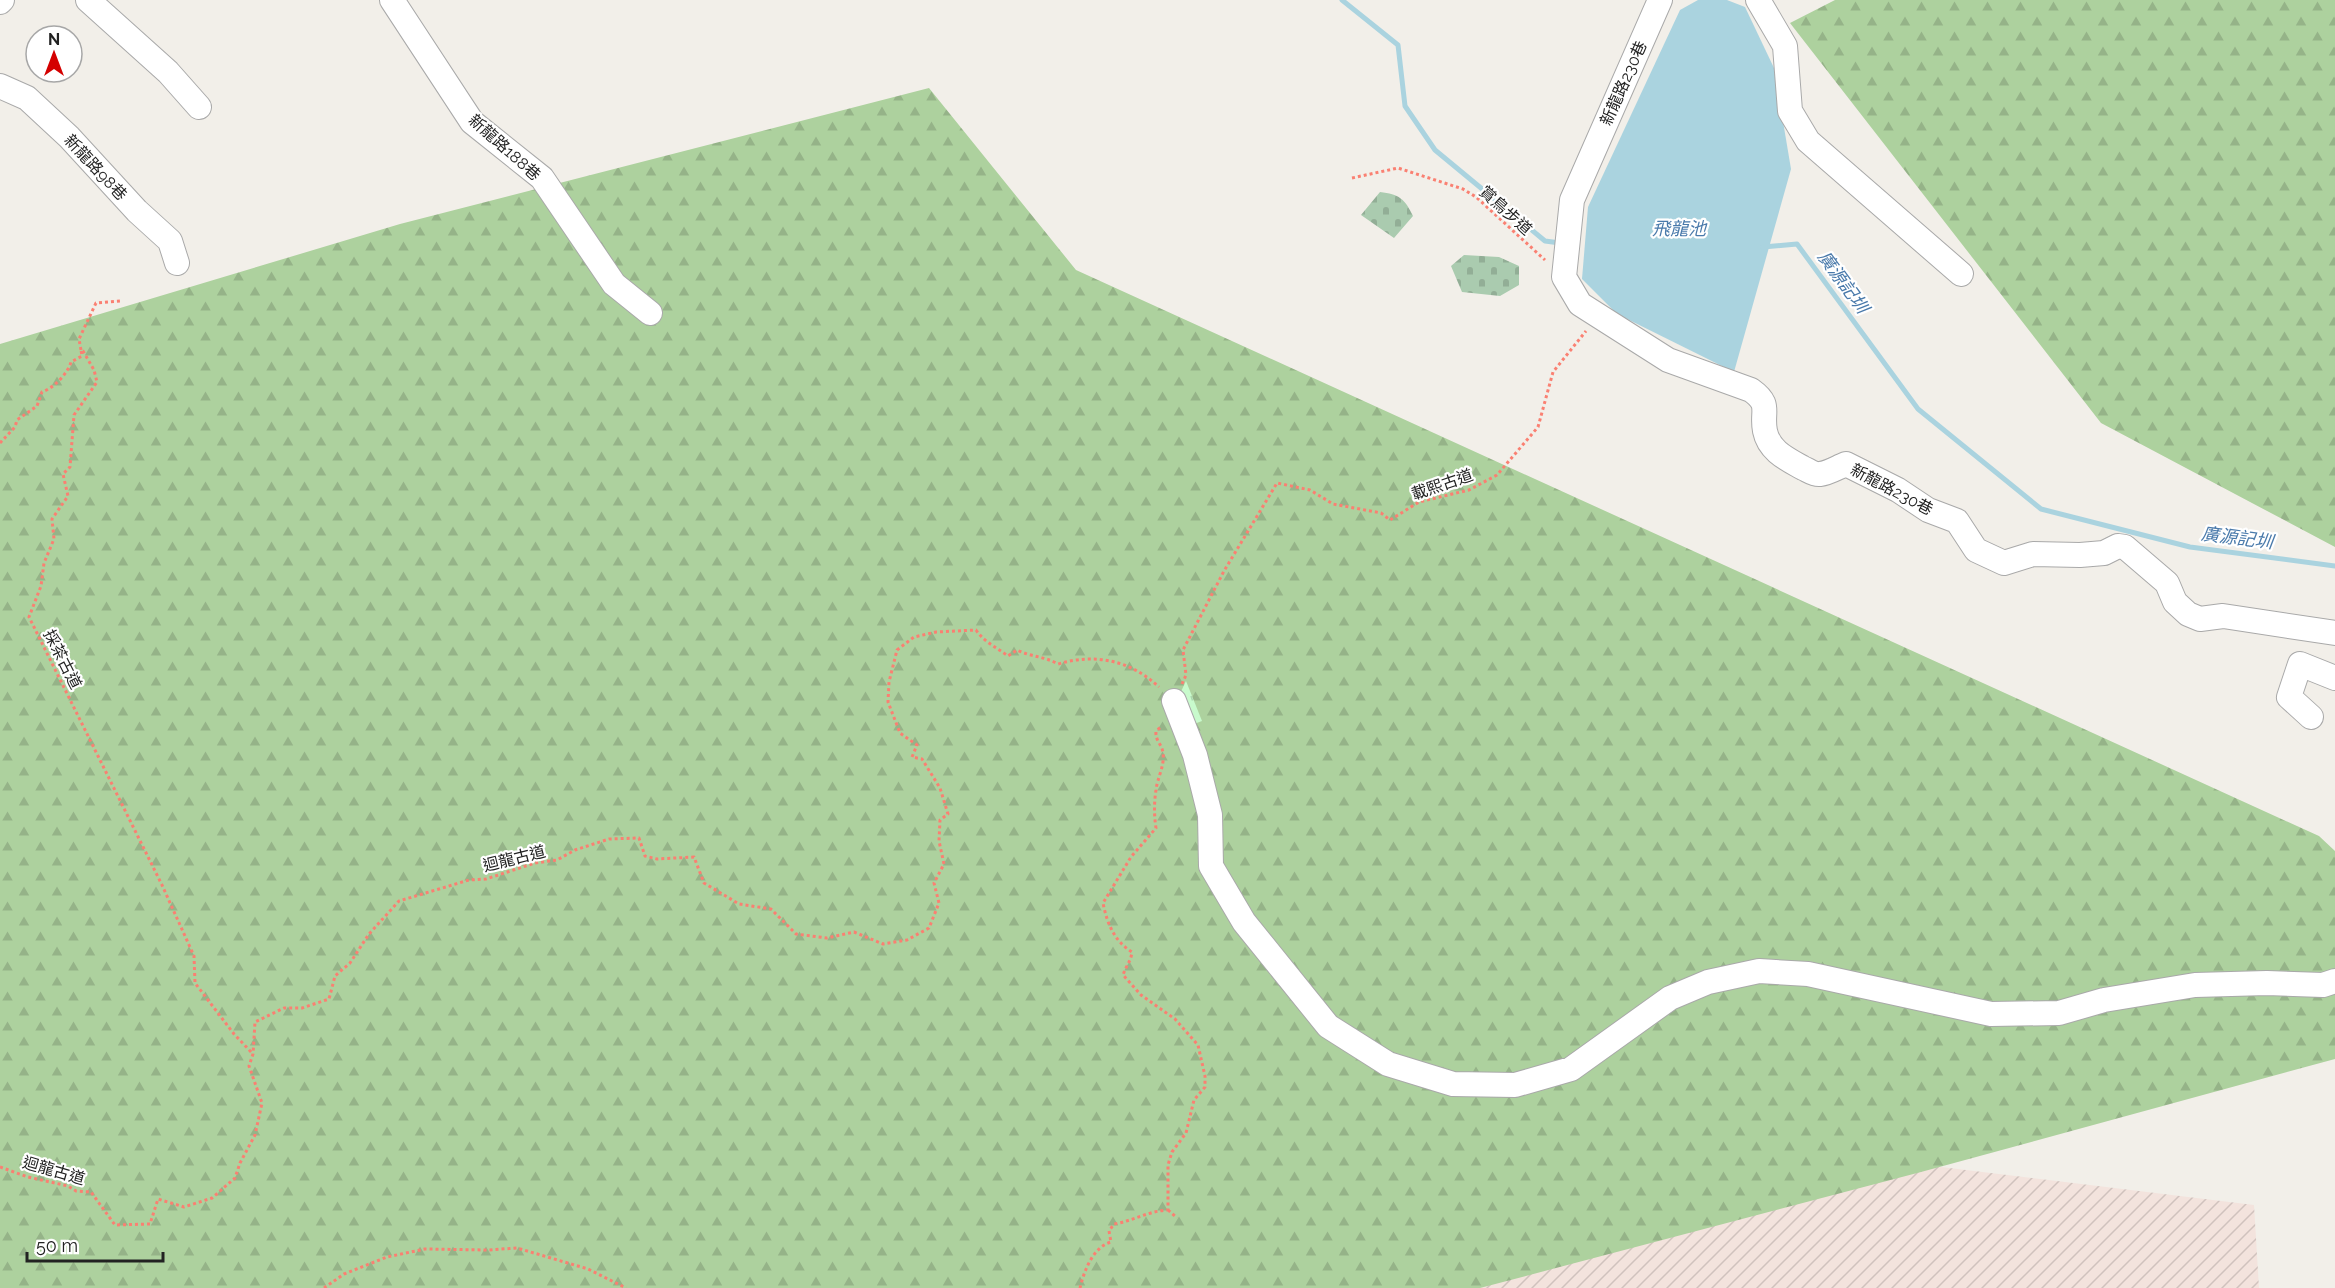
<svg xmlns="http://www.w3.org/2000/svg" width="2335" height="1288" viewBox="0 0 2335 1288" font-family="Raleway,'Noto Sans TC',sans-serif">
<defs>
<pattern id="military-furrows" width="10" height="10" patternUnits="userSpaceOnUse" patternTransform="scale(1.5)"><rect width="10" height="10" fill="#f3e3dd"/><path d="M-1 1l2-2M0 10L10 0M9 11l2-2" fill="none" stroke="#d0c2bd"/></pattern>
<pattern id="forest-firs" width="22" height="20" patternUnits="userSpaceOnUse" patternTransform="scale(1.5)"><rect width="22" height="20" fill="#add19e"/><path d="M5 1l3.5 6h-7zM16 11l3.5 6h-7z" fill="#95b388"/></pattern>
<pattern id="cemetery-stones" width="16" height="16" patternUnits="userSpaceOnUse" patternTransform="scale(1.5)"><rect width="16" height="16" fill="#aacbaf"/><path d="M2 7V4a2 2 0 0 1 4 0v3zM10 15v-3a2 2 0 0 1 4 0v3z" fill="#92ae96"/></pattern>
<pattern id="park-tufts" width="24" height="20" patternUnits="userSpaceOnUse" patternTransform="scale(1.5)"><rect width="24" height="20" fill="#c8facc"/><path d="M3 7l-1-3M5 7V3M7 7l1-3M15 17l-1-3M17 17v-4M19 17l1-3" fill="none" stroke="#acd6af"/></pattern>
</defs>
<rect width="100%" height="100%" fill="#f2efe9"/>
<path fill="url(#military-furrows)" d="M 1529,1117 L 2254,1205 L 2259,1288 L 1163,1288 Z"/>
<path fill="url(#forest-firs)" d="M 1835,0 L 2335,0 L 2335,547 L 2101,423 L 1790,23 Z
M 929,88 L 1076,270 L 2319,836 L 2335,851 L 2335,1059 L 1921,1172 L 1480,1288 L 0,1288 L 0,344 L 400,224 Z"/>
<path fill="url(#cemetery-stones)" d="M 1380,192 C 1399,194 1405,199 1413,216 L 1394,238 L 1361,215 Z
M 1464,255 L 1499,257 L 1519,266 L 1519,285 L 1500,296 L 1462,292 L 1451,266 Z"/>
<path fill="url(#park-tufts)" d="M 1186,681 L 1202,721 L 1186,727 L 1176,702 Z"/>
<path fill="#aad3df" d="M 1698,0 L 1727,0 L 1745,7 L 1774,68 L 1791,169 L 1734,372 L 1617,314 L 1582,279 L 1588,207 L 1680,10 Z"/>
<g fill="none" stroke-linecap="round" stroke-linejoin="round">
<path stroke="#aad3df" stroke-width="5" d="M 1342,0 L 1398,45 L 1405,106 L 1435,150 L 1545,241 L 1560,243
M 1763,247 L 1797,244 L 1918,409 L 2041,509 L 2190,547 L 2335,566"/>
<g stroke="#a9a9a9" stroke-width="26">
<path id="minor" d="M 88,0 L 168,72 L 199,107
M 392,0 L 472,122 L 542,178 L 614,284 L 650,313
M 1660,0 L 1572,200 L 1564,277 L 1580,304 L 1668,360 L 1751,390 C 1772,405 1761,411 1765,431 C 1769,451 1787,459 1803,468 C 1808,470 1814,475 1820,474 C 1829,473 1838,467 1846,464 L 1898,490 L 1928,510 L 1957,521 L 1976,550 L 2004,563 L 2033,554 L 2080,555 L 2104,553 L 2118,546 L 2125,547 L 2167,583 L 2175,602 L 2188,614 L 2200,619 L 2223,616 L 2335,633
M 1758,0 L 1785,46 L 1790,111 L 1808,141 L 1961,274
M 0,2 L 2,0
M 0,86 L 27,98 L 69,137 L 137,211 L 170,241 L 177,263
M 1174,701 L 1195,755 L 1210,815 L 1211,866 L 1244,922 L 1328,1026 L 1388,1064 L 1453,1084 L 1515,1085 L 1571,1069 L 1670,998 L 1708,982 L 1759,971 L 1808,974 L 1991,1014 L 2059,1013 L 2104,1000 L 2195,985 L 2267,983 L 2323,985 L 2335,981
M 2311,717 L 2289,697 L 2300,664 L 2335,678"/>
</g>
<path stroke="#fa8072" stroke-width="3" stroke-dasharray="3 3" stroke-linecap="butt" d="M 1352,178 L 1398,168 L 1463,189 L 1476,197 L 1545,260
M 81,350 L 79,339 L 96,303 L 120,301
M 0,443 L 15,427 L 17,420 L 37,406 L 42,392 C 54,388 68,373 71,362 L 82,356 L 81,350 L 83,351 L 94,370 L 97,382 L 74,415 L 70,467 L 63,474 L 68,496 L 52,519 L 54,539 L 44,563 L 41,586 L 29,617 L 162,885 L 194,956 L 195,983 L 234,1034 L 253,1054
M 1182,684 L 1186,675 L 1183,650 L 1224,571 L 1277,483 L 1310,490 L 1333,504 L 1381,513 L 1390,520 L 1419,502 L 1469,490 L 1497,475 L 1538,427 L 1553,372 L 1586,331
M 0,1167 L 28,1177 L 68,1186 L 76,1191 L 91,1192 L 115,1225 L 150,1224 L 158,1199 L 184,1207 L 212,1198 L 235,1178 L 240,1163 L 255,1135 L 262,1103 L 249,1066 L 253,1054 L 255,1022 L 284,1008 L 302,1008 L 329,999 L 335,976 L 350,963 L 369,934 L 399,901 L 469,880 L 486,879 L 535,863 L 557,860 L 575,850 L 609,839 L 639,838 L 645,856 L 657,859 L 694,857 L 704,883 L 739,904 L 771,909 L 796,934 L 827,938 L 854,932 L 883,944 L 907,940 L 929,928 L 939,903 L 934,883 L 944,864 L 939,841 L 940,820 L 948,814 L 940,788 L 922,759 L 912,757 L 917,745 L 900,733 L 888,702 L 889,682 L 897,650 L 914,637 L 936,632 L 976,630 C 984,642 996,647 1008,656 L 1017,650 C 1031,657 1044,656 1058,664 C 1095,653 1130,660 1159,687
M 1168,1210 L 1177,1218
M 324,1288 L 344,1274 L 387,1257 L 425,1249 L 488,1250 L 517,1248 L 588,1269 L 626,1288
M 1080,1288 C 1084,1271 1093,1247 1111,1242 L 1109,1231 L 1114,1224 C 1133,1221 1148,1211 1168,1210 L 1168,1165 L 1172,1152 L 1186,1133 L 1194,1100 L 1205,1087 L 1205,1076 L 1198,1045 L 1175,1019 L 1141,995 L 1123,975 C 1126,966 1131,961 1132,952 C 1114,941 1107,923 1103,903 L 1131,857 L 1156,828 C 1154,815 1154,803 1156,790 C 1157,779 1165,765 1163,753 C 1162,744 1155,741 1156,731 L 1161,727"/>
<use href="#minor" stroke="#fff" stroke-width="24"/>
</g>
<g text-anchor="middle" stroke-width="4.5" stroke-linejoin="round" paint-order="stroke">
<g font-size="16" fill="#222" stroke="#fff">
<text transform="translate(1623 83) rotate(-66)" y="6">新龍路230巷</text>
<text transform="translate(505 147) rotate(42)" y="6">新龍路188巷</text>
<text transform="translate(96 167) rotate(47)" y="6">新龍路98巷</text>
<text transform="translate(1506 210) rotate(42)" y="6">賞鳥步道</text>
<text transform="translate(1442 484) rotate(-19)" y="6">載熙古道</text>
<text transform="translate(1892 489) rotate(28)" y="6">新龍路230巷</text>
<text transform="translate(63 659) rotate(63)" y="6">採茶古道</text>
<text transform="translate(514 858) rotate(-14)" y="6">迴龍古道</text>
<text transform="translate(54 1170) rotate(16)" y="6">迴龍古道</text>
</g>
<g font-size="18" font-style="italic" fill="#4a7aab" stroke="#fff">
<text x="1679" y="235">飛龍池</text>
<text transform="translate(1843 282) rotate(54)" y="6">廣源記圳</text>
<text transform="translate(2237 538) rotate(7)" y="6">廣源記圳</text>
</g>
</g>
<g transform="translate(54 54)"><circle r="28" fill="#ffffff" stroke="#a7a7a7" stroke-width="1.5"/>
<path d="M0-4.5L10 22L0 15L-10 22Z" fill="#d40000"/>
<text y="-9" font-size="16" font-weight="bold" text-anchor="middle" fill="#222222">N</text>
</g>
<path d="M27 1252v9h136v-9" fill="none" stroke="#222222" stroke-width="3"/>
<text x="36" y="1252" font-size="18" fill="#222222" stroke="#ffffff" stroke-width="4.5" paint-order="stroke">50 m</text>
</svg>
